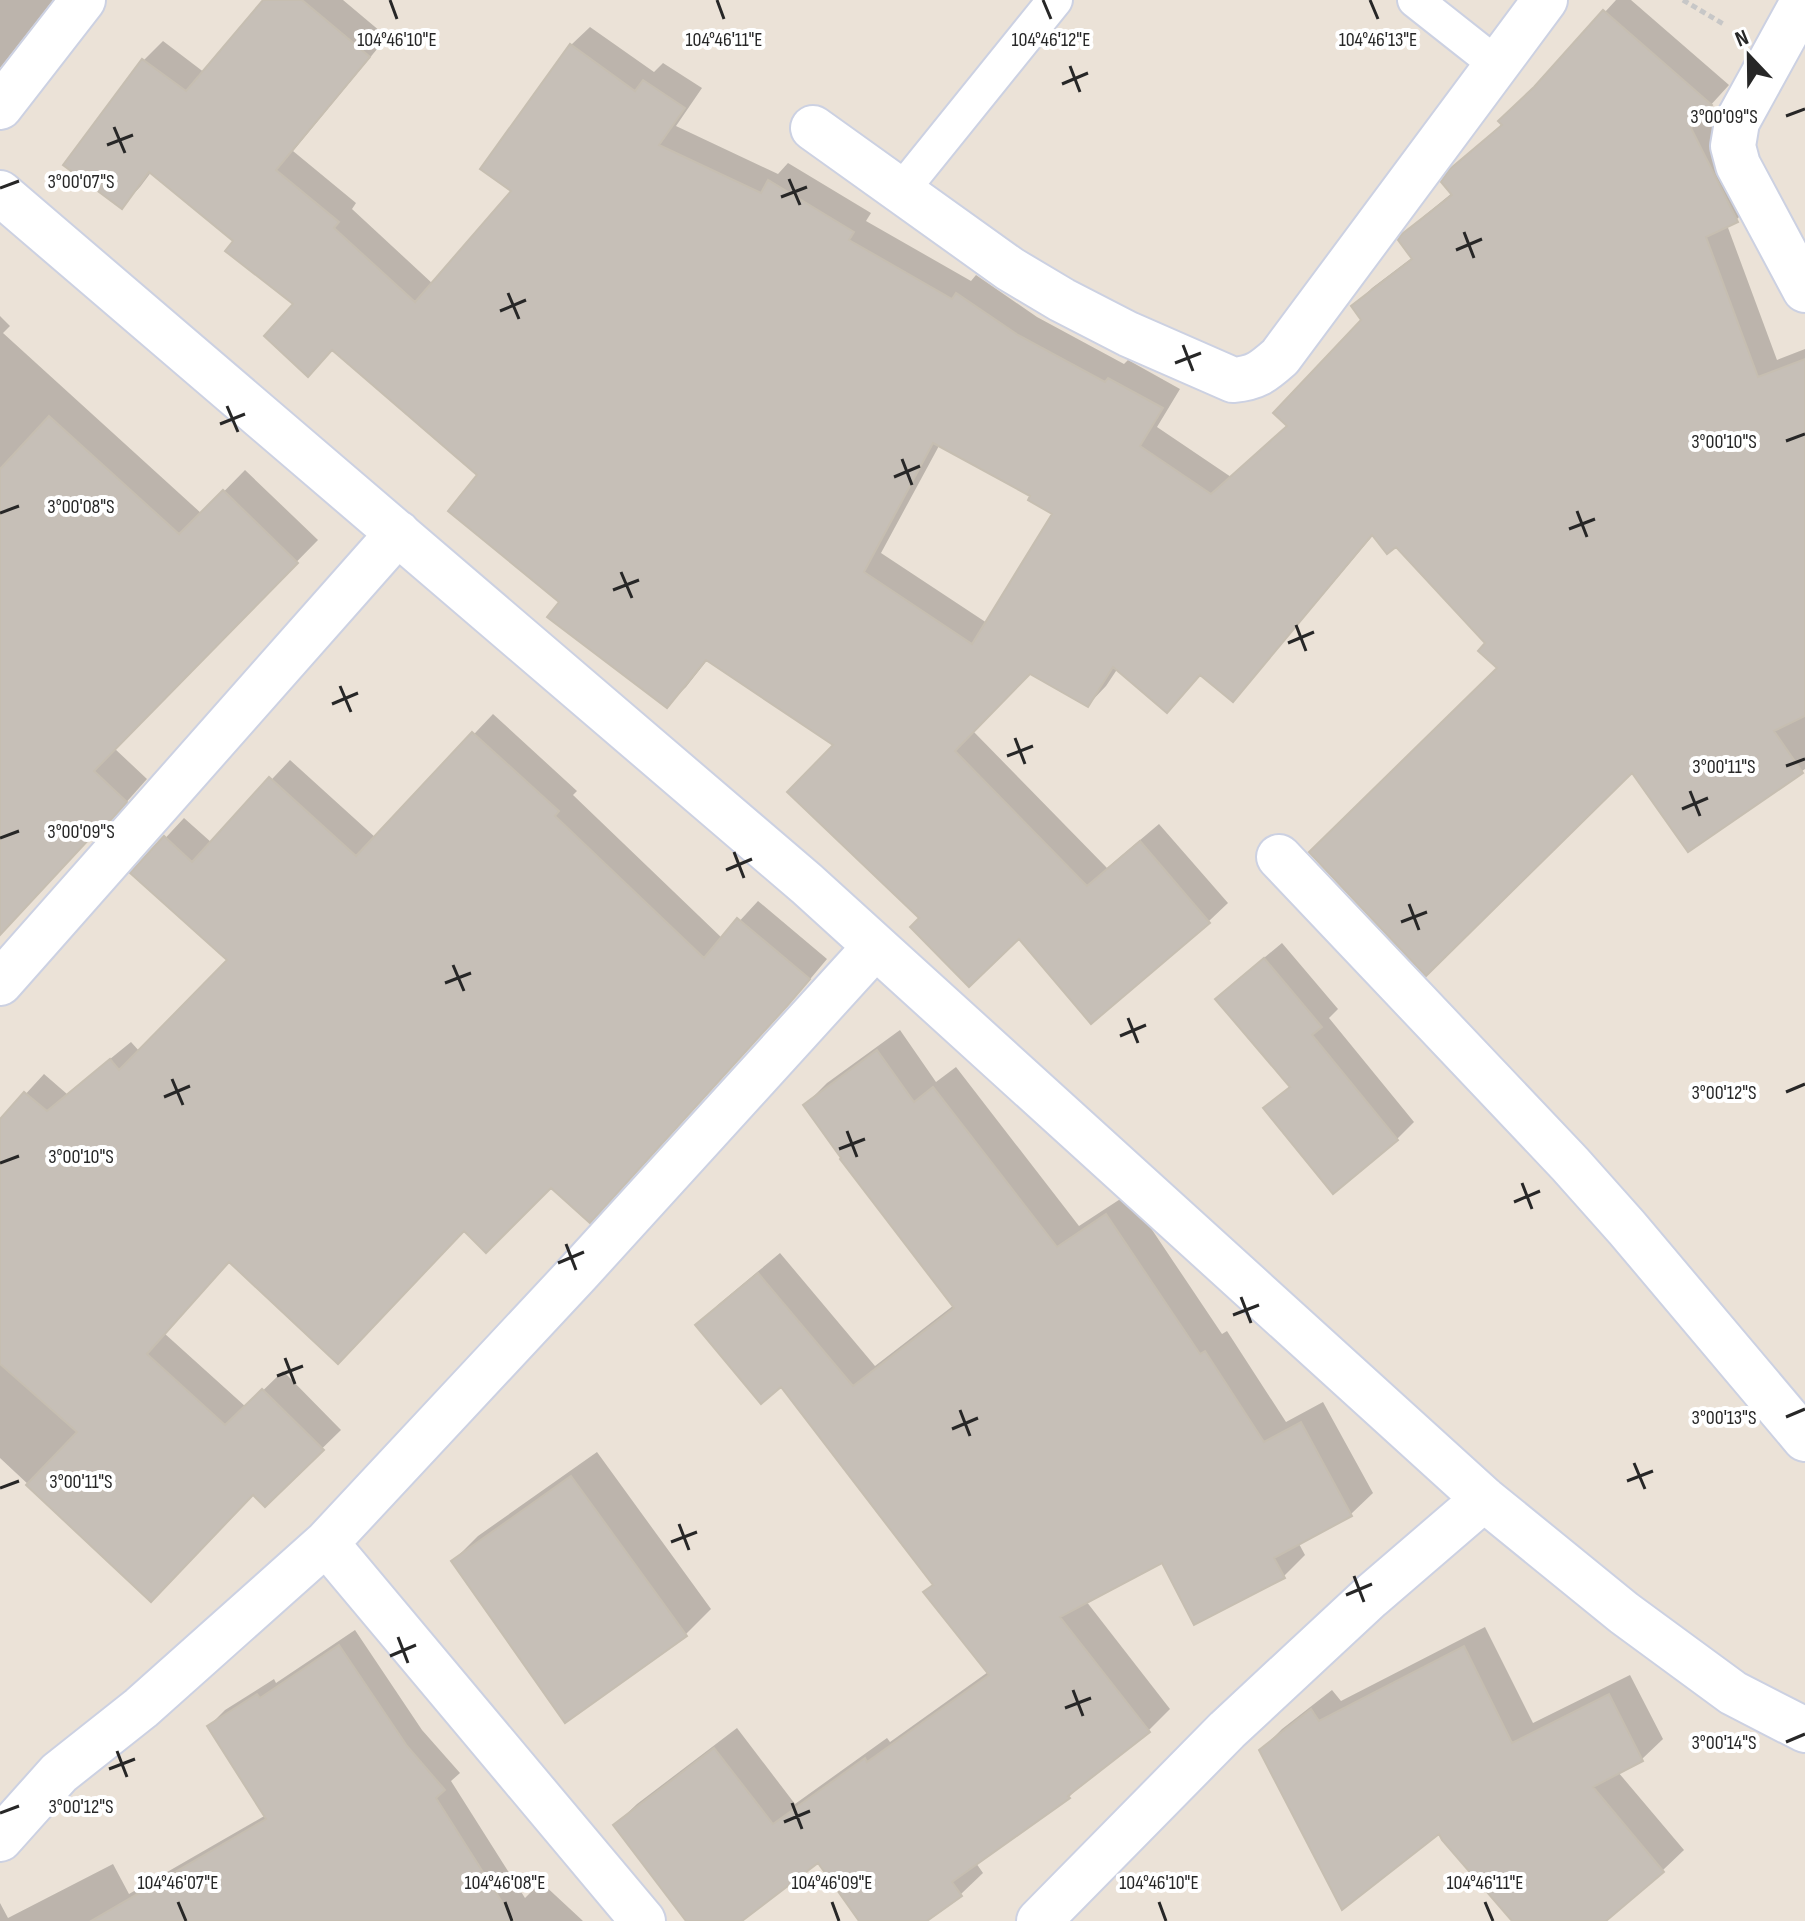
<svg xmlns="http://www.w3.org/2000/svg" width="1805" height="1921" viewBox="0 0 1805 1921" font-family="'Sofia Sans Condensed',sans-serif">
<rect width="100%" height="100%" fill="#ebe2d7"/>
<path fill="#0003" fill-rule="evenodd" d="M 0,0 L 53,0 L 0,68 Z
M 266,0 L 343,0 L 387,37 L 293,151 L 356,203 L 352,209 L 433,284 L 514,191 L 571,45 L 590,27 L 654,72 L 663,63 L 702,88 L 676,126 L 778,174 L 788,163 L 871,213 L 866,221 L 971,281 L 976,275 L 1037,317 L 1124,364 L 1128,360 L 1180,389 L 1157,427 L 1231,477 L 1289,425 L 1364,320 L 1353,307 L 1372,288 L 1413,257 L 1404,236 L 1424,216 L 1452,193 L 1472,151 L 1503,123 L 1616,0 L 1631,0 L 1729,85 L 1709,107 L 1755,201 L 1736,220 L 1727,225 L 1777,360 L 1805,349 L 1805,769 L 1688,850 L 1633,770 L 1500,668 L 1488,643 L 1396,544 L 1374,534 L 1251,680 L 1233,699 L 1202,673 L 1118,668 L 1106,686 L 1088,705 L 1030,671 L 973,731 L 1107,868 L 1159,824 L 1228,903 L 1209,921 L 1092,1022 L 1019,936 L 922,918 L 836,744 L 708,659 L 686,687 L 667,705 L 561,602 L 480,475 L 296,304 L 236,241 L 152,171 L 140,187 L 122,206 L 66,165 L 144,60 L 163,41 L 205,73 ZM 940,444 L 1033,495 L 1055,513 L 987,623 L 881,553 Z
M 0,316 L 10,326 L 3,333 L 202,514 L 245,470 L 318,540 L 114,748 L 147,779 L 115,815 L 92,835 L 0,934 Z
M 493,714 L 577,791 L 573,795 L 723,939 L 758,901 L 827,959 L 806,984 L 609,1201 L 551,1185 L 464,1228 L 230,1260 L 164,1333 L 246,1407 L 283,1371 L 341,1430 L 265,1504 L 254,1492 L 151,1599 L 0,1458 L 0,1122 L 44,1074 L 67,1094 L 131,1042 L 140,1052 L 229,960 L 133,873 L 184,818 L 212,843 L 290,760 L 376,838 Z
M 1282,943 L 1338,1009 L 1329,1018 L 1414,1122 L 1397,1139 L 1266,1108 L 1291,1085 L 1218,999 L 1235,982 Z
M 900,1030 L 936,1082 L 956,1067 L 1079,1226 L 1128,1194 L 1222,1334 L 1227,1331 L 1286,1422 L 1323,1402 L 1373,1493 L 1351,1514 L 1298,1542 L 1305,1555 L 1283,1577 L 1163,1561 L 1086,1601 L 1170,1709 L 1149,1730 L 1087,1778 L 1069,1797 L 976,1863 L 983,1873 L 961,1894 L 923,1921 L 862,1921 L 818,1860 L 738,1921 L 689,1921 L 615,1825 L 637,1804 L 737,1728 L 795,1804 L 887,1738 L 890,1742 L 988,1672 L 935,1583 L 781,1384 L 698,1325 L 719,1304 L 780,1253 L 875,1366 L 954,1305 L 805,1105 L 827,1083 Z
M 597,1452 L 711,1609 L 686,1634 L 453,1561 L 478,1536 Z
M 1485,1627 L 1533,1723 L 1630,1675 L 1663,1739 L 1642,1759 L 1618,1772 L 1684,1850 L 1663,1870 L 1603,1921 L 1515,1921 L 1440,1831 L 1261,1750 L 1282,1729 L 1332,1690 L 1341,1701 Z
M 355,1630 L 422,1730 L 460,1773 L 451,1781 L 525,1898 L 541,1882 L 583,1921 L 0,1921 L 0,1903 L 8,1918 L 113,1864 L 129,1894 L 266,1815 L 209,1726 L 225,1710 L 274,1679 L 276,1683 Z"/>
<path fill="#c6bfb7" stroke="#c6beb1" stroke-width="2" fill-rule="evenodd" d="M 263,0 L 302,0 L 370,57 L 276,170 L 339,222 L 334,228 L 415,302 L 511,191 L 480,169 L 570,44 L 635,91 L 643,80 L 685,108 L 659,145 L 761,193 L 768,180 L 854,232 L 849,240 L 952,299 L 956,293 L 1018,335 L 1105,382 L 1108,378 L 1163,408 L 1140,446 L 1211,494 L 1287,426 L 1273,413 L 1361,320 L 1351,306 L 1412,259 L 1398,240 L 1402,234 L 1452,195 L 1441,182 L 1450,169 L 1502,125 L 1498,121 L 1534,87 L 1603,10 L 1712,105 L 1691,128 L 1738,222 L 1706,237 L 1758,377 L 1805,359 L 1805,716 L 1774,731 L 1803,773 L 1688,852 L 1632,773 L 1426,976 L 1309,852 L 1497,668 L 1478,651 L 1485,643 L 1396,547 L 1387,554 L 1372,535 L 1233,702 L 1200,675 L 1167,713 L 1113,667 L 1088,707 L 1030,674 L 955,751 L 1087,886 L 1140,841 L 1210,923 L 1091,1024 L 1019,939 L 969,987 L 910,927 L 919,918 L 787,792 L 833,745 L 706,660 L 667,708 L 547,617 L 559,602 L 448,511 L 477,475 L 332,350 L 308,377 L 264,336 L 293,304 L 225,251 L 233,241 L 149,172 L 122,209 L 63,165 L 142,59 L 186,91 ZM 933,443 L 1030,496 L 1028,500 L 1052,514 L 972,644 L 864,572 Z
M 49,416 L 179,534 L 223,490 L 298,563 L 94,771 L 127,802 L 93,840 L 91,837 L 0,935 L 0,469 Z
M 472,732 L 559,811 L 555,816 L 704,958 L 737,918 L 810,979 L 787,1006 L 590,1223 L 551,1188 L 486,1253 L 464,1231 L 338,1364 L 229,1262 L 147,1354 L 225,1425 L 262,1389 L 324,1450 L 265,1507 L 253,1495 L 151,1602 L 26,1485 L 77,1432 L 0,1364 L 0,1119 L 24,1092 L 47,1111 L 110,1059 L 119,1070 L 227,960 L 130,873 L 164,836 L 192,862 L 269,777 L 356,856 Z
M 1264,958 L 1322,1027 L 1312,1035 L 1398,1140 L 1333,1194 L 1263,1108 L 1290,1087 L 1215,999 Z
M 877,1050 L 914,1102 L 933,1087 L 1057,1247 L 1106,1214 L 1200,1354 L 1205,1351 L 1264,1442 L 1301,1422 L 1352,1516 L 1274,1558 L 1285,1578 L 1194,1625 L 1162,1563 L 1060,1617 L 1150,1732 L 1068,1796 L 1070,1798 L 952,1882 L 962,1896 L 927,1921 L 859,1921 L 818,1863 L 742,1921 L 686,1921 L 613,1825 L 714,1748 L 773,1824 L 865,1758 L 867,1762 L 989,1675 L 923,1592 L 933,1585 L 781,1387 L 761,1404 L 695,1325 L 758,1273 L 853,1386 L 954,1308 L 840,1159 L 841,1158 L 803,1105 Z
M 571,1476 L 687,1636 L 565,1723 L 451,1561 Z
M 339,1645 L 407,1746 L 445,1790 L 436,1798 L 514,1921 L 91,1921 L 266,1819 L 207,1726 L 257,1694 L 260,1698 Z
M 1464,1646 L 1512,1743 L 1609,1694 L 1643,1761 L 1593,1787 L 1664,1872 L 1606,1921 L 1512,1921 L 1442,1840 L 1439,1834 L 1342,1910 L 1259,1750 L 1311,1709 L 1319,1721 Z"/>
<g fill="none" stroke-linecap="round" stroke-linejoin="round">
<g stroke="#ccd1e2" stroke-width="38">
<path id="service" d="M 1415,0 L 1496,64
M 901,191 L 1055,0"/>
</g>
<g stroke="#ccd1e2" stroke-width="48">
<path id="minor" d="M 1804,0 L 1737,122 L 1733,146 L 1738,165 L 1805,290
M 0,107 L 83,0
M 813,128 L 1010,269 L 1062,300 L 1128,334 L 1233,380 C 1256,378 1263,372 1280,357 L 1545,0
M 0,193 L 807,884 L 1484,1499 L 1624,1613 L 1733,1693 L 1805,1730
M 1279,857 L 1570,1164 L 1627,1228 L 1805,1439
M 0,983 L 398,533
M 326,1543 L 643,1921
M 0,1839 L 59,1773 L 141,1708 L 326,1543 L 578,1273 L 875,947
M 1039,1921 L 1227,1730 L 1370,1597 L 1484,1499"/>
</g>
<path stroke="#c7c7c7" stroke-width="5" stroke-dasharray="6 4" stroke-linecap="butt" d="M 1683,0 L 1725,25"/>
<use href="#service" stroke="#fff" stroke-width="34"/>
<use href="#minor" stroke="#fff" stroke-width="44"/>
</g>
<path fill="none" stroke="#272727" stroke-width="3" d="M 390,0 L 397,19M 717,0 L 724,19M 1043,0 L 1051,19M 1370,0 L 1378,19M 1070,66 L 1080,92M 1062,84 L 1088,73M 1786,116 L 1805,109M 114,127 L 125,153M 107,145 L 133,135M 789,179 L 800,205M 0,188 L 19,181M 781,197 L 807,187M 1464,232 L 1474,258M 1456,250 L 1482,239M 508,293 L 519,319M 500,311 L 526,300M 1183,345 L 1193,371M 1175,363 L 1201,353M 227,406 L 238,432M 220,424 L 245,414M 1786,441 L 1805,434M 902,459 L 912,485M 894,477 L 920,466M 1577,511 L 1587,537M 0,513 L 19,506M 1569,529 L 1595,519M 621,572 L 632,598M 613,590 L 639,580M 1296,625 L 1306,651M 1288,643 L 1314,632M 340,686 L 351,712M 332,704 L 358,693M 1015,738 L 1025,764M 1007,756 L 1033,746M 1786,766 L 1805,759M 1690,791 L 1700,816M 1682,809 L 1708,798M 0,838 L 19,831M 734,852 L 744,878M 726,870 L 752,859M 1409,904 L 1419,930M 1401,922 L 1427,912M 453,965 L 464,991M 445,983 L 471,973M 1128,1018 L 1138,1043M 1120,1036 L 1146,1025M 172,1079 L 183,1105M 1786,1092 L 1805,1084M 164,1097 L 190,1086M 847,1131 L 857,1157M 839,1149 L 865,1139M 0,1163 L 19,1156M 1522,1183 L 1532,1209M 1514,1202 L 1540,1191M 566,1244 L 576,1270M 558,1263 L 584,1252M 1241,1297 L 1251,1323M 1233,1315 L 1259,1305M 285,1358 L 295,1384M 277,1376 L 303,1366M 960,1410 L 970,1436M 1786,1417 L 1805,1409M 952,1429 L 978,1418M 1634,1463 L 1645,1489M 1627,1481 L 1653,1471M 0,1488 L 19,1481M 679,1524 L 689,1550M 671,1542 L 697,1532M 1354,1576 L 1364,1602M 1346,1595 L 1372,1584M 398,1637 L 408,1663M 390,1656 L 416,1645M 1073,1690 L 1083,1716M 1065,1708 L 1091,1698M 1786,1742 L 1805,1734M 117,1751 L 127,1777M 109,1769 L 135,1759M 792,1803 L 802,1829M 0,1813 L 19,1806M 784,1822 L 810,1811M 178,1902 L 186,1921M 505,1902 L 512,1921M 832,1902 L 839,1921M 1159,1902 L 1166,1921M 1485,1902 L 1493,1921"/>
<g font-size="20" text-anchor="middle" fill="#272727" stroke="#fff" stroke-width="8" stroke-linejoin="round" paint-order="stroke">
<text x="397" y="46">104°46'10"E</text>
<text x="724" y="46">104°46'11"E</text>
<text x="1051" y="46">104°46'12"E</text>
<text x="1378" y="46">104°46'13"E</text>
<text x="1724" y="123">3°00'09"S</text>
<text x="81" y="188">3°00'07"S</text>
<text x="1724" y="448">3°00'10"S</text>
<text x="81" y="513">3°00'08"S</text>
<text x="1724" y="773">3°00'11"S</text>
<text x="81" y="838">3°00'09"S</text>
<text x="1724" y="1099">3°00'12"S</text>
<text x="81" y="1163">3°00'10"S</text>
<text x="1724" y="1424">3°00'13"S</text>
<text x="81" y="1488">3°00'11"S</text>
<text x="1724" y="1749">3°00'14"S</text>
<text x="81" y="1813">3°00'12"S</text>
<text x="178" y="1889">104°46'07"E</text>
<text x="505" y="1889">104°46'08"E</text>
<text x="832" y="1889">104°46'09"E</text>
<text x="1159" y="1889">104°46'10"E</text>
<text x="1485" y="1889">104°46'11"E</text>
</g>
<g transform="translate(1749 56) rotate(338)" stroke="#ffffff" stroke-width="6" paint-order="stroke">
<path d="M0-6L14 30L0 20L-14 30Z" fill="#272727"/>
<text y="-12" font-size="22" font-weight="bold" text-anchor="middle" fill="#272727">N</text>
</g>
</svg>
